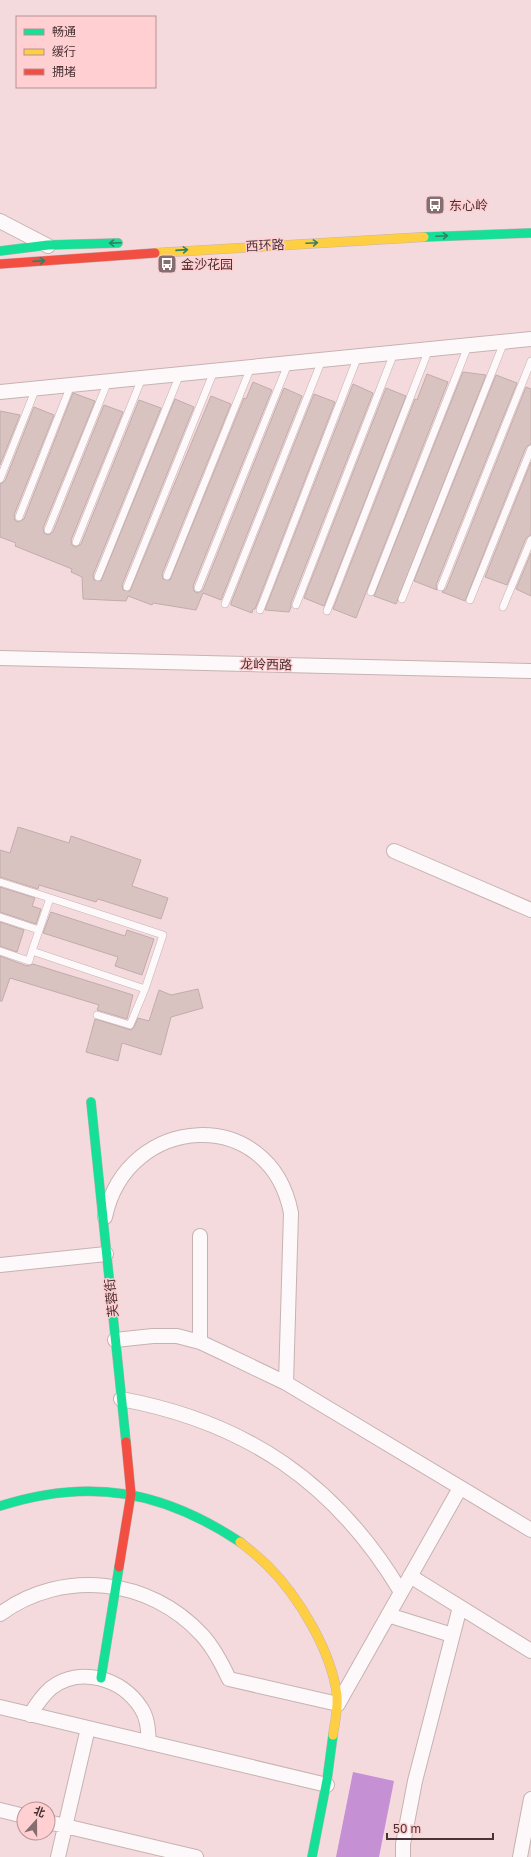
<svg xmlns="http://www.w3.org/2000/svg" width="531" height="1857" viewBox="0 0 531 1857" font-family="'Golos Text','Noto Sans SC',sans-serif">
<rect width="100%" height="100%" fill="#f4dadc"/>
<path fill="#c590d4" d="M 353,1772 L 394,1781 L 379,1857 L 336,1857 Z"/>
<path fill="#d9c3c1" stroke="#c2acab" d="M 463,372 L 486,375 L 396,604 L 374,596 Z
M 427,374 L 448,382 L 356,618 L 333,609 L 415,399 L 417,400 Z
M 496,375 L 517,383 L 436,585 L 437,590 L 414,581 Z
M 253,382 L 272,390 L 193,586 L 194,591 L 197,593 L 203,590 L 284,388 L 302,396 L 221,600 L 203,593 L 196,610 L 153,603 L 152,605 L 128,596 L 126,601 L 83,599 L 82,577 L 71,572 L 72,569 L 15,546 L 16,543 L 0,537 L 0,484 L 5,481 L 34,407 L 54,415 L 14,515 L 15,520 L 18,522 L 24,519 L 73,393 L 95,401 L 43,528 L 44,533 L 48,535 L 53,532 L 104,405 L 123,412 L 71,540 L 72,545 L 76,547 L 81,544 L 139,400 L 161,408 L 93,575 L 94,580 L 101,581 L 175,399 L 194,407 L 122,585 L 123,590 L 130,591 L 211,396 L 231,404 L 162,574 L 163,579 L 170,580 L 244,398 L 246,399 Z
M 353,384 L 373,393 L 291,603 L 291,607 L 289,612 L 265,610 Z
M 526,387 L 531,389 L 531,444 L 526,447 L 465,601 L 442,592 L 446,589 Z
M 386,388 L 406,396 L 324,606 L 304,598 Z
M 314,394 L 335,402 L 255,609 L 253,609 L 252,613 L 231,605 L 231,603 Z
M 0,411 L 20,415 L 0,465 Z
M 531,462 L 531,535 L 526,538 L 507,585 L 485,577 Z
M 531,553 L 531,596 L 516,589 Z
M 18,827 L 69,843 L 71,836 L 141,860 L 132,886 L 168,898 L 161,919 L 98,899 L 96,902 L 39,885 L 38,889 L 0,877 L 0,850 L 10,853 Z
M 0,887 L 35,898 L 32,906 L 41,909 L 36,924 L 0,912 Z
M 51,912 L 125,936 L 127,930 L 154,939 L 142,975 L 115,966 L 118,957 L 43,933 Z
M 0,922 L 24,930 L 17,952 L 0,946 Z
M 0,956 L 27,966 L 33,964 L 133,995 L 127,1019 L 97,1010 L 99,1005 L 10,978 L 2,1001 L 0,1001 Z
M 198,989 L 203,1008 L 171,1017 L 161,1055 L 122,1043 L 118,1061 L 86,1052 L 95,1019 L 131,1030 L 134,1027 L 138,1018 L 149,1021 L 159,990 L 171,995 Z"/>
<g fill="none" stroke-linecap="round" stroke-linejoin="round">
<g stroke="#c7b2b3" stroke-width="8">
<path id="lane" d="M 0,479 L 36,388
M 19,517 L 71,385
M 48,530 L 108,381
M 76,542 L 142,378
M 167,576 L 251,367
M 98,577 L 180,374
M 127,587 L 214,371
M 441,587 L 531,361
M 198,588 L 288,364
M 371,592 L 468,346
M 402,599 L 504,342
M 470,600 L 531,449
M 225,604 L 322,360
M 296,605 L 394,353
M 503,607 L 531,540
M 260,610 L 358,356
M 327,611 L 429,349
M 0,882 C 54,899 109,917 163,935 L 145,989 L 32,951 L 50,898
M 0,917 L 39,930
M 0,951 L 29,961 L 32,951
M 97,1015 L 130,1025 L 145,989"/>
</g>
<g stroke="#c7b2b3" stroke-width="16">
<path id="street" d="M 0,221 L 48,246
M 0,392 L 531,339
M 0,658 L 531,671
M 394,851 L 531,910
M 105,1217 C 127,1113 270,1104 291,1213 L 286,1383
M 0,1265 L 106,1254
M 115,1340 L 153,1336 L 177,1336 L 200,1342 L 215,1349 L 286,1383 L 531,1530
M 200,1342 L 200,1236
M 121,1399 C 246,1422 336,1483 401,1592
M 410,1576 L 531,1651
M 0,1614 C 63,1568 150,1578 202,1635 C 214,1648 222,1664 229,1679 L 338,1704 L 460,1488
M 388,1615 L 452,1635
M 0,1707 L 327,1785
M 30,1715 C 36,1705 42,1696 51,1688 C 80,1666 122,1678 141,1708 C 148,1718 148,1731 149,1743
M 0,1810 L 24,1816
M 48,1822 L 196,1857
M 58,1857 L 88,1728
M 403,1857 L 403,1844 L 415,1781 L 460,1607
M 520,1857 L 531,1799"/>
</g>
<g stroke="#c7b2b3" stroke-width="10">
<path id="fast" d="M 424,237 L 531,233
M 0,251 L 48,245 L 118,243
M 91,1102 L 126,1442
M 0,1506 C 90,1477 163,1491 240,1542
M 101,1678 L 119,1567
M 312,1857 L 327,1780 L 333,1735"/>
</g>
<g stroke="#c7b2b3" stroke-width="10">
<path id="slow" d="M 155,253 L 424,237
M 240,1542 C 250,1550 259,1557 268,1566 C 299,1597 332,1652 337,1696 C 338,1709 335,1722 333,1735"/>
</g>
<g stroke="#c7b2b3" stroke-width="10">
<path id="jam" d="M 0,264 L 155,253
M 119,1567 L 131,1494 L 126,1442"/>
</g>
<use href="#lane" stroke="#fdf9fa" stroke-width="7"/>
<use href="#street" stroke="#fdf9fa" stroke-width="14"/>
<use href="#fast" stroke="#16e098" stroke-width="9"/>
<use href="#slow" stroke="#ffcf43" stroke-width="9"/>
<use href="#jam" stroke="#f24e42" stroke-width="9"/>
</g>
<defs><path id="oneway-shaft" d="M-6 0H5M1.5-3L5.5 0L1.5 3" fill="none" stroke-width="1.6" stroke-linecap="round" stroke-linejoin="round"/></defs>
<g stroke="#338162">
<use href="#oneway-shaft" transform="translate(442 236) rotate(-3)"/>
<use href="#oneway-shaft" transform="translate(115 243) rotate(178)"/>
<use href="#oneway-shaft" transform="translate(312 243) rotate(-3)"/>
<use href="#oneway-shaft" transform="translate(182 250) rotate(-4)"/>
<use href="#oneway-shaft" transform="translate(39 261) rotate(-4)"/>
</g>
<defs>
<g id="bus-square" transform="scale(1)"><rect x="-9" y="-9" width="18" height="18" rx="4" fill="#866d6f" stroke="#ffcfd2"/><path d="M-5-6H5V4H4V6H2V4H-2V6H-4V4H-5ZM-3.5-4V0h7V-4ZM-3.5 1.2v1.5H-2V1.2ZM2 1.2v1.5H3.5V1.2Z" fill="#fff"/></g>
</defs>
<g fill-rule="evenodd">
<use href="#bus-square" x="435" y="205"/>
<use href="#bus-square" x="167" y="264"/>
</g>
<g text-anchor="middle" stroke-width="3" stroke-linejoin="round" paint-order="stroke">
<g font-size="13" fill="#4a3335" stroke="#ffcfd2" text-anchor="start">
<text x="449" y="210">东心岭</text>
<text x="181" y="269">金沙花园</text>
</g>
<g font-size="13" fill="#4a3335" stroke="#ffcfd2">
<text transform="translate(265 245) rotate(-3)" y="5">西环路</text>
<text transform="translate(266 664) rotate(1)" y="5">龙岭西路</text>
<text transform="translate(111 1298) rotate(-96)" y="5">芙蓉街</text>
</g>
</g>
<rect x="16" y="16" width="140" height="72" fill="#ffcfd2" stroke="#b79193"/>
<rect x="24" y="29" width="20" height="6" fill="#16e098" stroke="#b79193"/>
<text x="52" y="36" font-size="12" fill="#4a3335">畅通</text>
<rect x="24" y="49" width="20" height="6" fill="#ffcf43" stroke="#b79193"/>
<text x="52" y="56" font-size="12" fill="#4a3335">缓行</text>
<rect x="24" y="69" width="20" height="6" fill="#f24e42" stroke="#b79193"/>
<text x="52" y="76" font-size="12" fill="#4a3335">拥堵</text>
<g transform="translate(36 1821) rotate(21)"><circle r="19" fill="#ffcfd2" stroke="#b79193"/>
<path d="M0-3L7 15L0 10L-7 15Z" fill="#866d6f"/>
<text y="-6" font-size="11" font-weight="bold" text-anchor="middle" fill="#4a3335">北</text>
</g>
<path d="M387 1833v6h106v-6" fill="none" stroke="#4a3335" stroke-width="2"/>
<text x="393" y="1833" font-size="12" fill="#4a3335" stroke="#ffcfd2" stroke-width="3" paint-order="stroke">50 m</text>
</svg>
